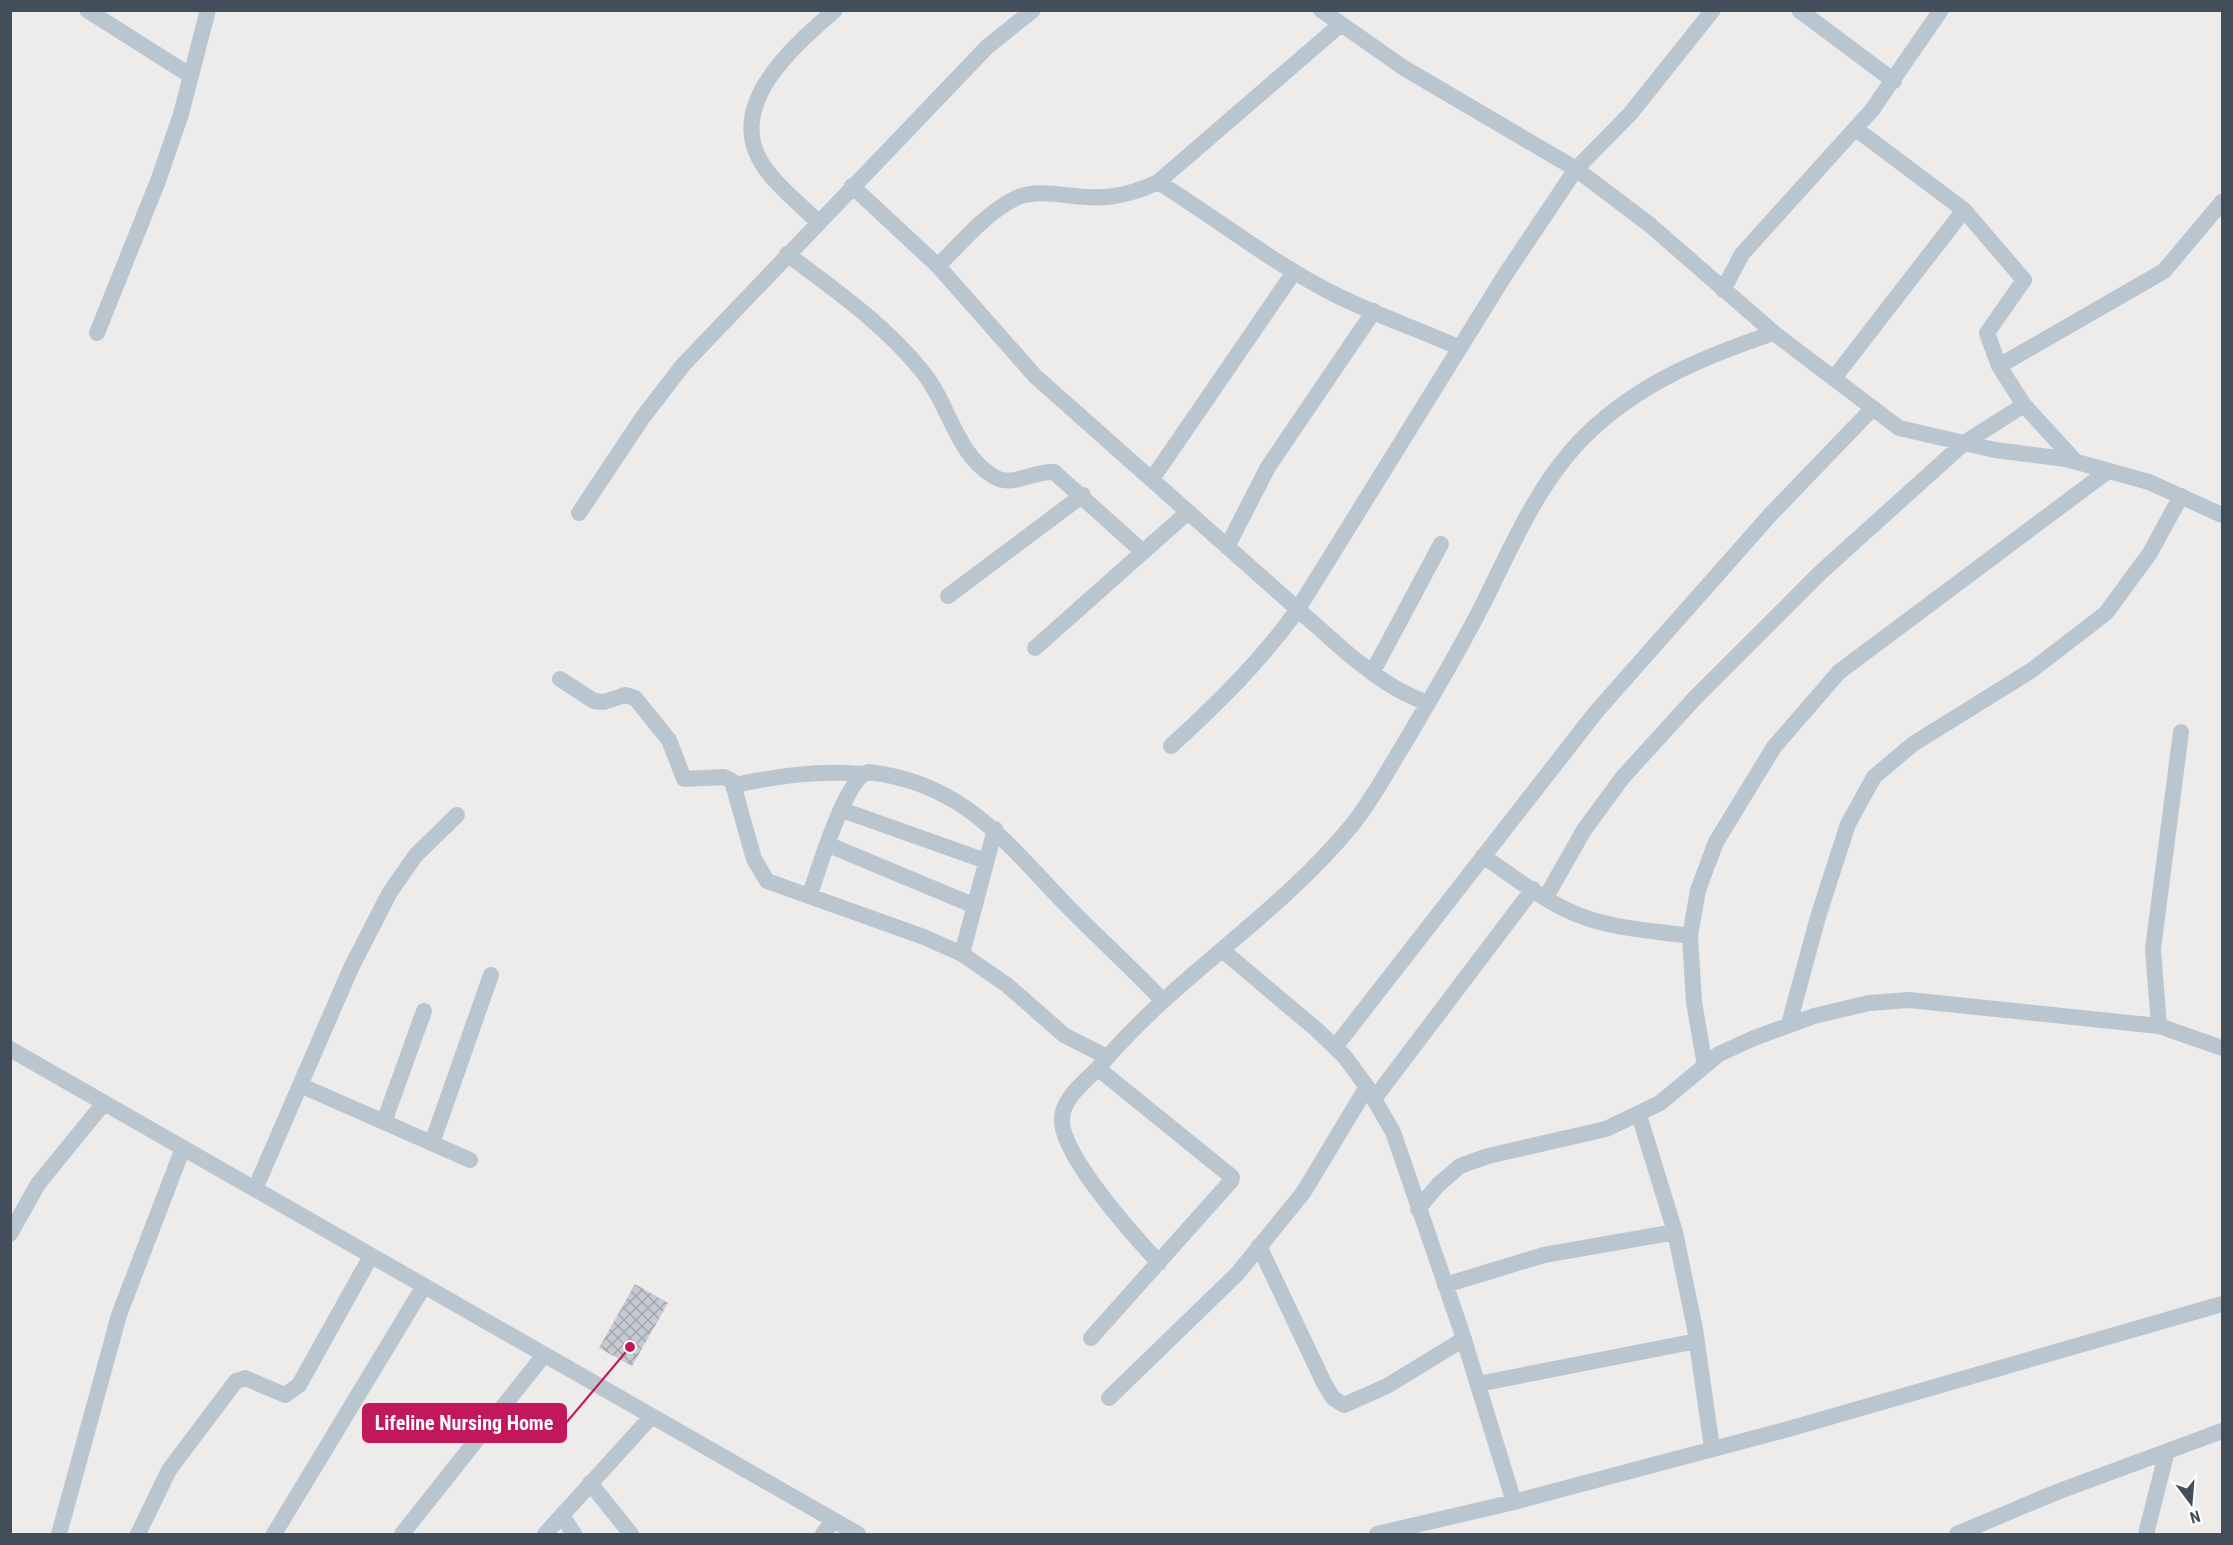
<svg xmlns="http://www.w3.org/2000/svg" width="2233" height="1545" viewBox="0 0 2233 1545" font-family="'Roboto Condensed',sans-serif">
<defs>
<pattern id="building-cross-hatch" width="8" height="8" patternUnits="userSpaceOnUse" patternTransform="scale(1.5)"><rect width="8" height="8" fill="#c6cad2"/><path d="M0 0l8 8M0 8l8-8" fill="none" stroke="#a2a6ad"/></pattern>
</defs>
<rect width="100%" height="100%" fill="#eeebeb"/>
<path fill="url(#building-cross-hatch)" d="M 635,1284 L 668,1303 L 632,1366 L 599,1348 Z"/>
<g fill="none" stroke-linecap="round" stroke-linejoin="round">
<path stroke="#bac6cf" stroke-width="16" d="M 87,10 L 191,76
M 1321,10 L 1404,68 L 1576,169 L 1650,225 L 1774,333 L 1899,428 L 1995,450 L 2066,459 L 2149,482 L 2222,515
M 1799,10 L 1894,81
M 1856,129 L 1964,210 L 2024,280 L 1987,333 L 1999,366
M 1158,182 C 1216,218 1271,262 1332,293 C 1373,314 1418,329 1460,348
M 852,186 L 938,266 L 1035,376 L 1347,653 C 1373,674 1396,692 1428,703
M 818,222 C 799,203 775,185 761,162 C 726,103 795,45 835,10
M 787,254 C 835,290 884,324 922,371 C 949,403 955,453 993,476 C 1012,489 1034,470 1054,472 L 1143,552
M 938,266 C 961,243 985,214 1014,199 C 1036,188 1063,196 1087,197 C 1112,199 1135,193 1158,182 L 1340,25
M 1723,290 L 1742,254 L 1872,110 L 1941,10
M 97,333 L 158,181 L 181,114 L 208,10
M 1834,378 L 1964,210
M 2076,462 L 2024,405 L 1999,366 L 2164,271 L 2222,202
M 1152,479 L 1294,272
M 579,513 L 643,417 L 683,365 L 987,47 L 1033,10
M 1227,547 L 1268,467 L 1374,311
M 948,596 L 1083,495
M 1035,648 L 1188,512
M 1372,673 L 1441,544
M 560,679 L 594,701 L 604,702 L 625,695 L 635,698 L 669,740 L 684,779 L 724,777 L 732,781 L 754,859 L 767,881 L 924,937 L 962,954 L 1007,985 L 1064,1035 L 1107,1057
M 1171,746 C 1218,703 1261,661 1298,609 L 1505,275 L 1576,169 L 1630,114 L 1713,10
M 735,785 C 778,776 818,770 862,774
M 842,810 L 986,861
M 829,845 L 975,906
M 1483,856 C 1514,877 1546,903 1581,916 C 1615,929 1655,931 1690,936
M 809,896 C 819,871 844,780 868,772 C 967,783 1008,846 1072,911 C 1102,941 1134,970 1163,1001
M 1546,897 L 1584,830 L 1623,777 L 1694,699 L 1820,573 L 1964,443 L 2024,405
M 1222,950 L 1317,1030 L 1345,1057 L 1367,1087 L 1393,1132 L 1461,1330 L 1514,1502
M 962,954 L 995,829
M 1789,1024 L 1818,917 L 1848,824 L 1874,777 L 1913,744 L 2032,670 L 2106,613 L 2150,553 L 2181,496
M 2159,1026 L 2153,949 L 2181,732
M 1335,1047 L 1596,712 L 1771,514 L 1873,408
M 10,1049 L 858,1534
M 1100,1066 C 1087,1080 1063,1097 1062,1118 C 1059,1153 1135,1237 1159,1263
M 1705,1066 L 1694,1002 L 1690,936 L 1698,890 L 1716,842 L 1774,747 L 1839,672 L 2108,471
M 300,1085 L 470,1160
M 1374,1099 L 1533,889
M 1639,1115 L 1675,1232 L 1695,1329 L 1712,1448
M 384,1122 L 424,1011
M 432,1143 L 491,975
M 255,1189 L 351,968 L 390,892 L 416,855 L 457,815
M 1418,1209 L 1438,1185 L 1460,1166 L 1488,1156 L 1606,1129 L 1660,1103 L 1719,1054 L 1754,1038 L 1814,1016 L 1869,1003 L 1909,1000 L 2159,1026 L 2222,1048
M 10,1234 L 38,1184 L 104,1103
M 1259,1246 L 1324,1383 L 1333,1398 L 1344,1405 L 1387,1386 L 1464,1339
M 1445,1285 L 1544,1255 L 1675,1232
M 1091,1338 L 1231,1181 L 1232,1177 L 1101,1071 L 1100,1066 C 1174,977 1278,916 1352,825 C 1373,799 1389,768 1407,739 C 1434,693 1461,648 1485,600 C 1513,543 1540,480 1586,435 C 1639,383 1705,356 1774,333
M 1478,1384 L 1697,1341
M 1109,1398 L 1237,1274 L 1303,1193 L 1367,1087
M 590,1483 L 631,1534
M 562,1516 L 574,1534
M 59,1534 L 119,1315 L 183,1148
M 138,1534 L 169,1470 L 236,1381 L 245,1378 L 285,1395 L 299,1385 L 371,1256
M 274,1534 L 424,1286
M 402,1534 L 544,1355
M 545,1534 L 651,1417
M 823,1534 L 833,1521
M 1377,1534 L 1514,1502 L 1785,1430 L 2222,1304
M 1957,1534 L 2057,1492 L 2222,1431
M 2146,1534 L 2167,1451"/>
</g>
<path fill="none" stroke="#c2185b" stroke-width="2" d="M630 1347L566 1423"/>
<circle fill="#c2185b" stroke="#fff" stroke-width="2" cx="630" cy="1347" r="6"/>
<rect fill="#c2185b" stroke="#c2185b" stroke-width="2" x="363" y="1404" width="203" height="38" rx="6"/>
<g font-size="20" text-anchor="middle" font-weight="bold" fill="#fff">
<text x="464" y="1430">Lifeline Nursing Home</text>
</g>
<rect width="2233" height="1545" fill="none" stroke="#424f5a" stroke-width="24"/>
<g transform="translate(2191 1503) rotate(164)" stroke="#ffffff" stroke-width="4.5" paint-order="stroke">
<path d="M0-4.5L10 22L0 15L-10 22Z" fill="#424f5a"/>
<text y="-9" font-size="16" font-weight="bold" text-anchor="middle" fill="#424f5a">N</text>
</g>
</svg>
